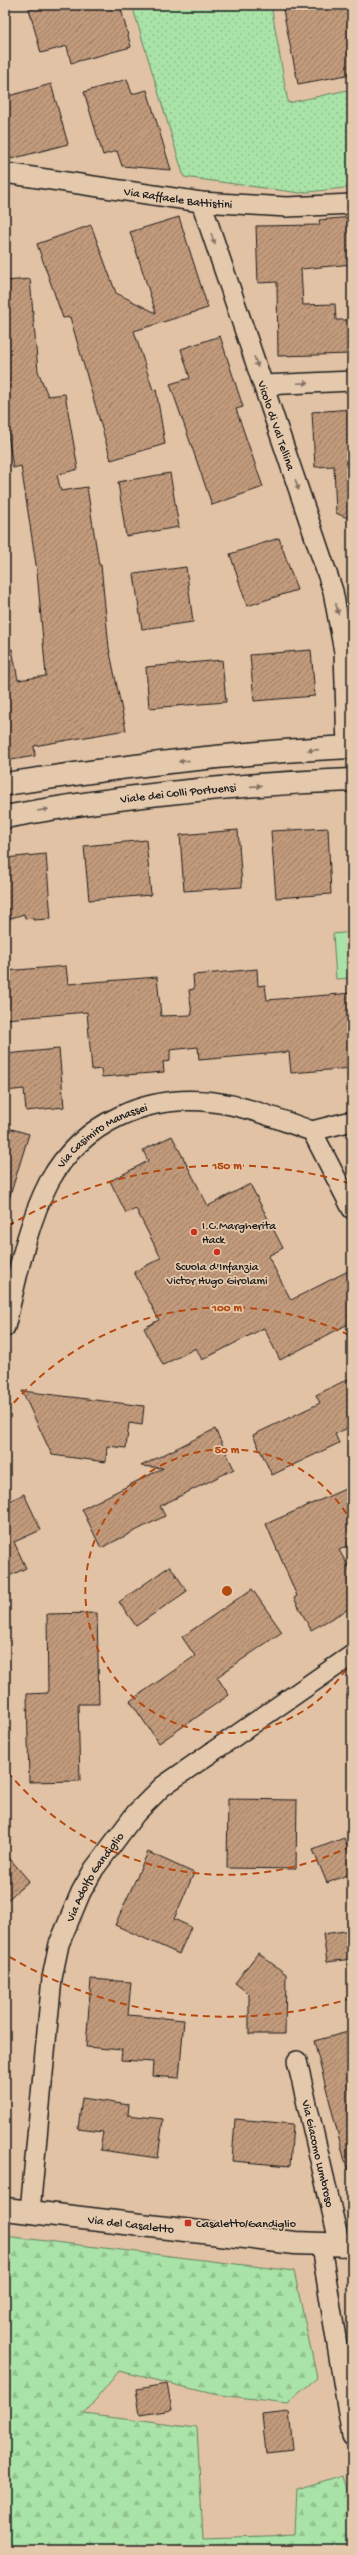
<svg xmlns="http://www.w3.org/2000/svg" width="357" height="2555" viewBox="0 0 357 2555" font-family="'Gochi Hand',sans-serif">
<defs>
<pattern id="forest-firs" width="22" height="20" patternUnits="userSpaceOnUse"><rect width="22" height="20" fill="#a9e3a7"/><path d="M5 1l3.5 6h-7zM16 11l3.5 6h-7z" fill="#91c28f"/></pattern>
<pattern id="park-dots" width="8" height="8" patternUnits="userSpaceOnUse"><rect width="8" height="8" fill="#a9e3a7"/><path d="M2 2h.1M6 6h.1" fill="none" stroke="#91c28f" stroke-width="1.8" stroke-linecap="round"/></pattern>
<pattern id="building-hatch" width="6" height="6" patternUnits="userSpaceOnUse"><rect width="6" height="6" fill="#c29a7b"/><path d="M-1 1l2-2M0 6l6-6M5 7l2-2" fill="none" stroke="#9d7d64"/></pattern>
</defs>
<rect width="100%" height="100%" fill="#e2c2a4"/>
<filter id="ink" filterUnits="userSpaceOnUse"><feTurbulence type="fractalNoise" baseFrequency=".025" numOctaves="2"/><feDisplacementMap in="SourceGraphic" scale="8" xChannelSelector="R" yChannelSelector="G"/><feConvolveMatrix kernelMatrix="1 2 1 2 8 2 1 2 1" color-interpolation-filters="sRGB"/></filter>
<g filter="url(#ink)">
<path fill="#a9e3a7" stroke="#628062" d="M 352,932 L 352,978 L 336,979 L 333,934 Z"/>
<path fill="url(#forest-firs)" stroke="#628062" d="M 5,2236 L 294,2271 L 317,2378 L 287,2403 L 213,2394 L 119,2371 L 84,2414 L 197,2428 L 203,2538 L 295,2535 L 297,2489 L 343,2475 L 352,2509 L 348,2550 L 5,2550 Z"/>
<path fill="url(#park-dots)" stroke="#628062" d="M 132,5 L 271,5 L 288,103 L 352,89 L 352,187 L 300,193 L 184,177 Z"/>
<path fill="url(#building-hatch)" stroke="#1c1c1c" d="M 28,5 L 120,5 L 131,47 L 71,63 L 67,46 L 41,53 Z
M 282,5 L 352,5 L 352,74 L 298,84 Z
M 127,79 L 132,94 L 147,90 L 171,170 L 122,166 L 117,151 L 103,155 L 84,92 Z
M 51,84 L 68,144 L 11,159 L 5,139 L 5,97 Z
M 179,217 L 208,308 L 134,331 L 153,390 L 156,389 L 165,444 L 111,460 L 70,317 L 63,318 L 37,244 L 91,225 L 116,293 L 156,313 L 130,232 Z
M 352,217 L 352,264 L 301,269 L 303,305 L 335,304 L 336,320 L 352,320 L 352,354 L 278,356 L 277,282 L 258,283 L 256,226 L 320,225 L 319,220 Z
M 30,279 L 38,371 L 48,396 L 65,394 L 78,469 L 57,475 L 61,491 L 87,487 L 99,565 L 101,565 L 109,648 L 126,730 L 34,746 L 35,756 L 5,761 L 5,649 L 12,649 L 18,680 L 46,676 L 37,571 L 21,466 L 13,468 L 5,414 L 5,281 Z
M 220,336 L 243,407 L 236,409 L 263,487 L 212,505 L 170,384 L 190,378 L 181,349 Z
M 352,409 L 352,520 L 336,513 L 334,466 L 315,467 L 312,412 Z
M 170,473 L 179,527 L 126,536 L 118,482 Z
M 279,538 L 297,590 L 247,606 L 230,554 Z
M 186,567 L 193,622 L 142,629 L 134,574 Z
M 311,650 L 315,696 L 254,701 L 250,655 Z
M 222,660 L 226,702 L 149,708 L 146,667 Z
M 328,828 L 331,894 L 276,898 L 271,831 Z
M 238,830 L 242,887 L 184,891 L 180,835 Z
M 146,840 L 151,895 L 89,900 L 84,846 Z
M 46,854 L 51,919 L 33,920 L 33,918 L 25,919 L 24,914 L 5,920 L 5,858 Z
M 66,966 L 68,984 L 157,977 L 161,1016 L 192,1015 L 189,990 L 194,989 L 193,975 L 257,969 L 258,986 L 265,985 L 267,1000 L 352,993 L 352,1068 L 291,1073 L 289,1052 L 199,1060 L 198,1047 L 170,1050 L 170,1061 L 163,1062 L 164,1072 L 102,1077 L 101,1069 L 92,1070 L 87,1012 L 6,1019 L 5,971 Z
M 59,1049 L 64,1107 L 26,1111 L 24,1089 L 5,1091 L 5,1054 Z
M 5,1127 L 29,1134 L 9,1199 L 5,1199 Z
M 172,1136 L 208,1206 L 250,1184 L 283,1248 L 268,1256 L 291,1300 L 352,1269 L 352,1322 L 280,1360 L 264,1328 L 202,1360 L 196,1348 L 163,1365 L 144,1328 L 159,1320 L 134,1272 L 161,1258 L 136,1209 L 126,1213 L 110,1181 L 148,1161 L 143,1150 Z
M 352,1377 L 352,1426 L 335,1434 L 339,1443 L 272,1475 L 253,1435 L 320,1403 L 316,1395 Z
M 22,1391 L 144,1406 L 142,1425 L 129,1423 L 126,1448 L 107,1446 L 106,1462 L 52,1455 Z
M 215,1429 L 234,1469 L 160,1506 L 165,1516 L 101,1548 L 82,1509 L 163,1468 L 141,1466 Z
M 352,1486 L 352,1544 L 339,1550 L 352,1573 L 352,1607 L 311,1630 L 294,1598 L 297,1596 L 266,1524 Z
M 24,1494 L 41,1530 L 14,1542 L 26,1568 L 5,1578 L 5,1503 Z
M 170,1566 L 187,1591 L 136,1626 L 119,1602 Z
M 252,1589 L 282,1632 L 217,1677 L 229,1695 L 159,1743 L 130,1701 L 195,1656 L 182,1637 Z
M 97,1613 L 99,1704 L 78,1704 L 80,1781 L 29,1782 L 27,1694 L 48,1693 L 47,1614 Z
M 228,1799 L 297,1800 L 296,1869 L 227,1868 Z
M 344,1838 L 352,1858 L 352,1873 L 327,1883 L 313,1850 Z
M 148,1852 L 194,1873 L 174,1919 L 191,1927 L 179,1954 L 115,1925 Z
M 5,1853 L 29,1881 L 5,1902 Z
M 352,1930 L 352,1959 L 327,1962 L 323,1934 Z
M 258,1953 L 286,1974 L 285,2034 L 249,2034 L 249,1994 L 235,1983 Z
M 91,1979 L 131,1982 L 128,2015 L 184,2020 L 179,2078 L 152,2076 L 153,2062 L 121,2060 L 122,2050 L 86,2047 Z
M 348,2032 L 352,2046 L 352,2168 L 347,2169 L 314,2041 Z
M 82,2098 L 129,2105 L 128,2115 L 163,2119 L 158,2158 L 100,2150 L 103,2132 L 78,2129 Z
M 235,2119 L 293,2124 L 290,2166 L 232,2161 Z
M 167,2384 L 172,2410 L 140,2415 L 136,2389 Z
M 289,2412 L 293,2450 L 266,2453 L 262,2415 Z"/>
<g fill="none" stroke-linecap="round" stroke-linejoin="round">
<g stroke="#1c1c1c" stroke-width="22">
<g id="minor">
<path id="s1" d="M 5,173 L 201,202 L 287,207 L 352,204"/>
<path id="s2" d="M 201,202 L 333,591 L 344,652 L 347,747"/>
<path d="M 264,385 L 352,381"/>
<path d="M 312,1131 L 352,1209"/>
<path d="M 312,1131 L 352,1121"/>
<path id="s3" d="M 5,1327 C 17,1279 26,1226 49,1182 C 82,1122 148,1094 213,1102 C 247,1106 280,1120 312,1131"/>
<path id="s4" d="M 297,2061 L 340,2246"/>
<path id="s5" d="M 30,2211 L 52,1978 L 59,1944 L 81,1892 L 94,1869 L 136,1813 L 163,1786 L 352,1655"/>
<path d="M 321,2246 L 352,2437"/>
</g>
</g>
<g stroke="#1c1c1c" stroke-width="25">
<g id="tertiary">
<path id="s6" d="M 5,2209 L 295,2243 L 352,2245"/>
</g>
</g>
<g stroke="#1c1c1c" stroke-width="25">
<g id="primary">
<path d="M 5,784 C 120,767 236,752 352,747"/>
<path id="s7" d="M 5,817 C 119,796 236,784 352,780"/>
</g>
</g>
<use href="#minor" stroke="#e5c9ac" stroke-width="19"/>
<use href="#tertiary" stroke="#e5c9ac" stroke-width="22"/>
<use href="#primary" stroke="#e5c9ac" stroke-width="22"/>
</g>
<defs><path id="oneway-solid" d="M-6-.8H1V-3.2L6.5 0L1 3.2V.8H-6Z"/></defs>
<g fill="#807264">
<use href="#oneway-solid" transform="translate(213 239) rotate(71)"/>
<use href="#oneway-solid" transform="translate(256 362) rotate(71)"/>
<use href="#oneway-solid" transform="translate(303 383) rotate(-2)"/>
<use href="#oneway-solid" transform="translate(297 485) rotate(72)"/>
<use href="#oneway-solid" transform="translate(337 609) rotate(77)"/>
<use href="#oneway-solid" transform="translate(313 750) rotate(176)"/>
<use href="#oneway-solid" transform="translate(184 761) rotate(174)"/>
<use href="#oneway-solid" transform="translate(256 786) rotate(-4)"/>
<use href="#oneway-solid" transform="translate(43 810) rotate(-9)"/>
</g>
</g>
<g fill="none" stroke="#b54a10" stroke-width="2" stroke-dasharray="7 5">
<path d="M352 1659A142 142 0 1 1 352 1523"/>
<path d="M351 1846A284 284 0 0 1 6 1770M6 1412A284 284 0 0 1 351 1336"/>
<path d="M352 1998A426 426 0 0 1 8 1956M8 1226A426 426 0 0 1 352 1184"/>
</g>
<g fill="#c8321e" stroke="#e5c9ac" stroke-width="1.5">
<circle cx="194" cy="1232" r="4"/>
<circle cx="217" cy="1252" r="4"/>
<rect x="184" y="2219" width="8" height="8" rx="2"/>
</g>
<g text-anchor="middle" stroke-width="3.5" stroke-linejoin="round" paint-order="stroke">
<g font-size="12" fill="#1c1c1c" stroke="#e5c9ac">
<text dy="4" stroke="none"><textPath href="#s1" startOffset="175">Via Raffaele Battistini</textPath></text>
<text dy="4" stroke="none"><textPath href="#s2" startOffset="236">Vicolo di Val Tellina</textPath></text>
<text dy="4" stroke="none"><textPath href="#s7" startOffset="175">Viale dei Colli Portuensi</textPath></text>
<text dy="4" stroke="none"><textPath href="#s3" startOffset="225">Via Casimiro Manassei</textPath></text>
<text dy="4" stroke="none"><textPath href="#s5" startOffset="345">Via Adolfo Gandiglio</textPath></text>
<text dy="4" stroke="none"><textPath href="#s4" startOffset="95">Via Giacomo Lumbroso</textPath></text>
<text dy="4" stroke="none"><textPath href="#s6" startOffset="127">Via del Casaletto</textPath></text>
</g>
<g font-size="12" fill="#1c1c1c" stroke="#e5c9ac" text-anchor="start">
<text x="202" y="1229">I.C.Margherita<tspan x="202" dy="14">Hack</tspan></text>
<text x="217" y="1270" text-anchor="middle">Scuola d'Infanzia<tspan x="217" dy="14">Victor Hugo Girolami</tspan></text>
<text x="196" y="2227">Casaletto/Gandiglio</text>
</g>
</g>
<circle cx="227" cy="1591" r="6" fill="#b54a10" stroke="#e5c9ac" stroke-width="2"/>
<g font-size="12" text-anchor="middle" font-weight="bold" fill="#b54a10" stroke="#e5c9ac" stroke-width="3.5" stroke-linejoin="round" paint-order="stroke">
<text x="227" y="1169">150 m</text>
<text x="227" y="1311">100 m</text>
<text x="227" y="1453">50 m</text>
</g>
<rect width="357" height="2555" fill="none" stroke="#e5c9ac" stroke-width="20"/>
<rect x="10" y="10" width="337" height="2535" fill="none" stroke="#1c1c1c" stroke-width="1.5" filter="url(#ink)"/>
</svg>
